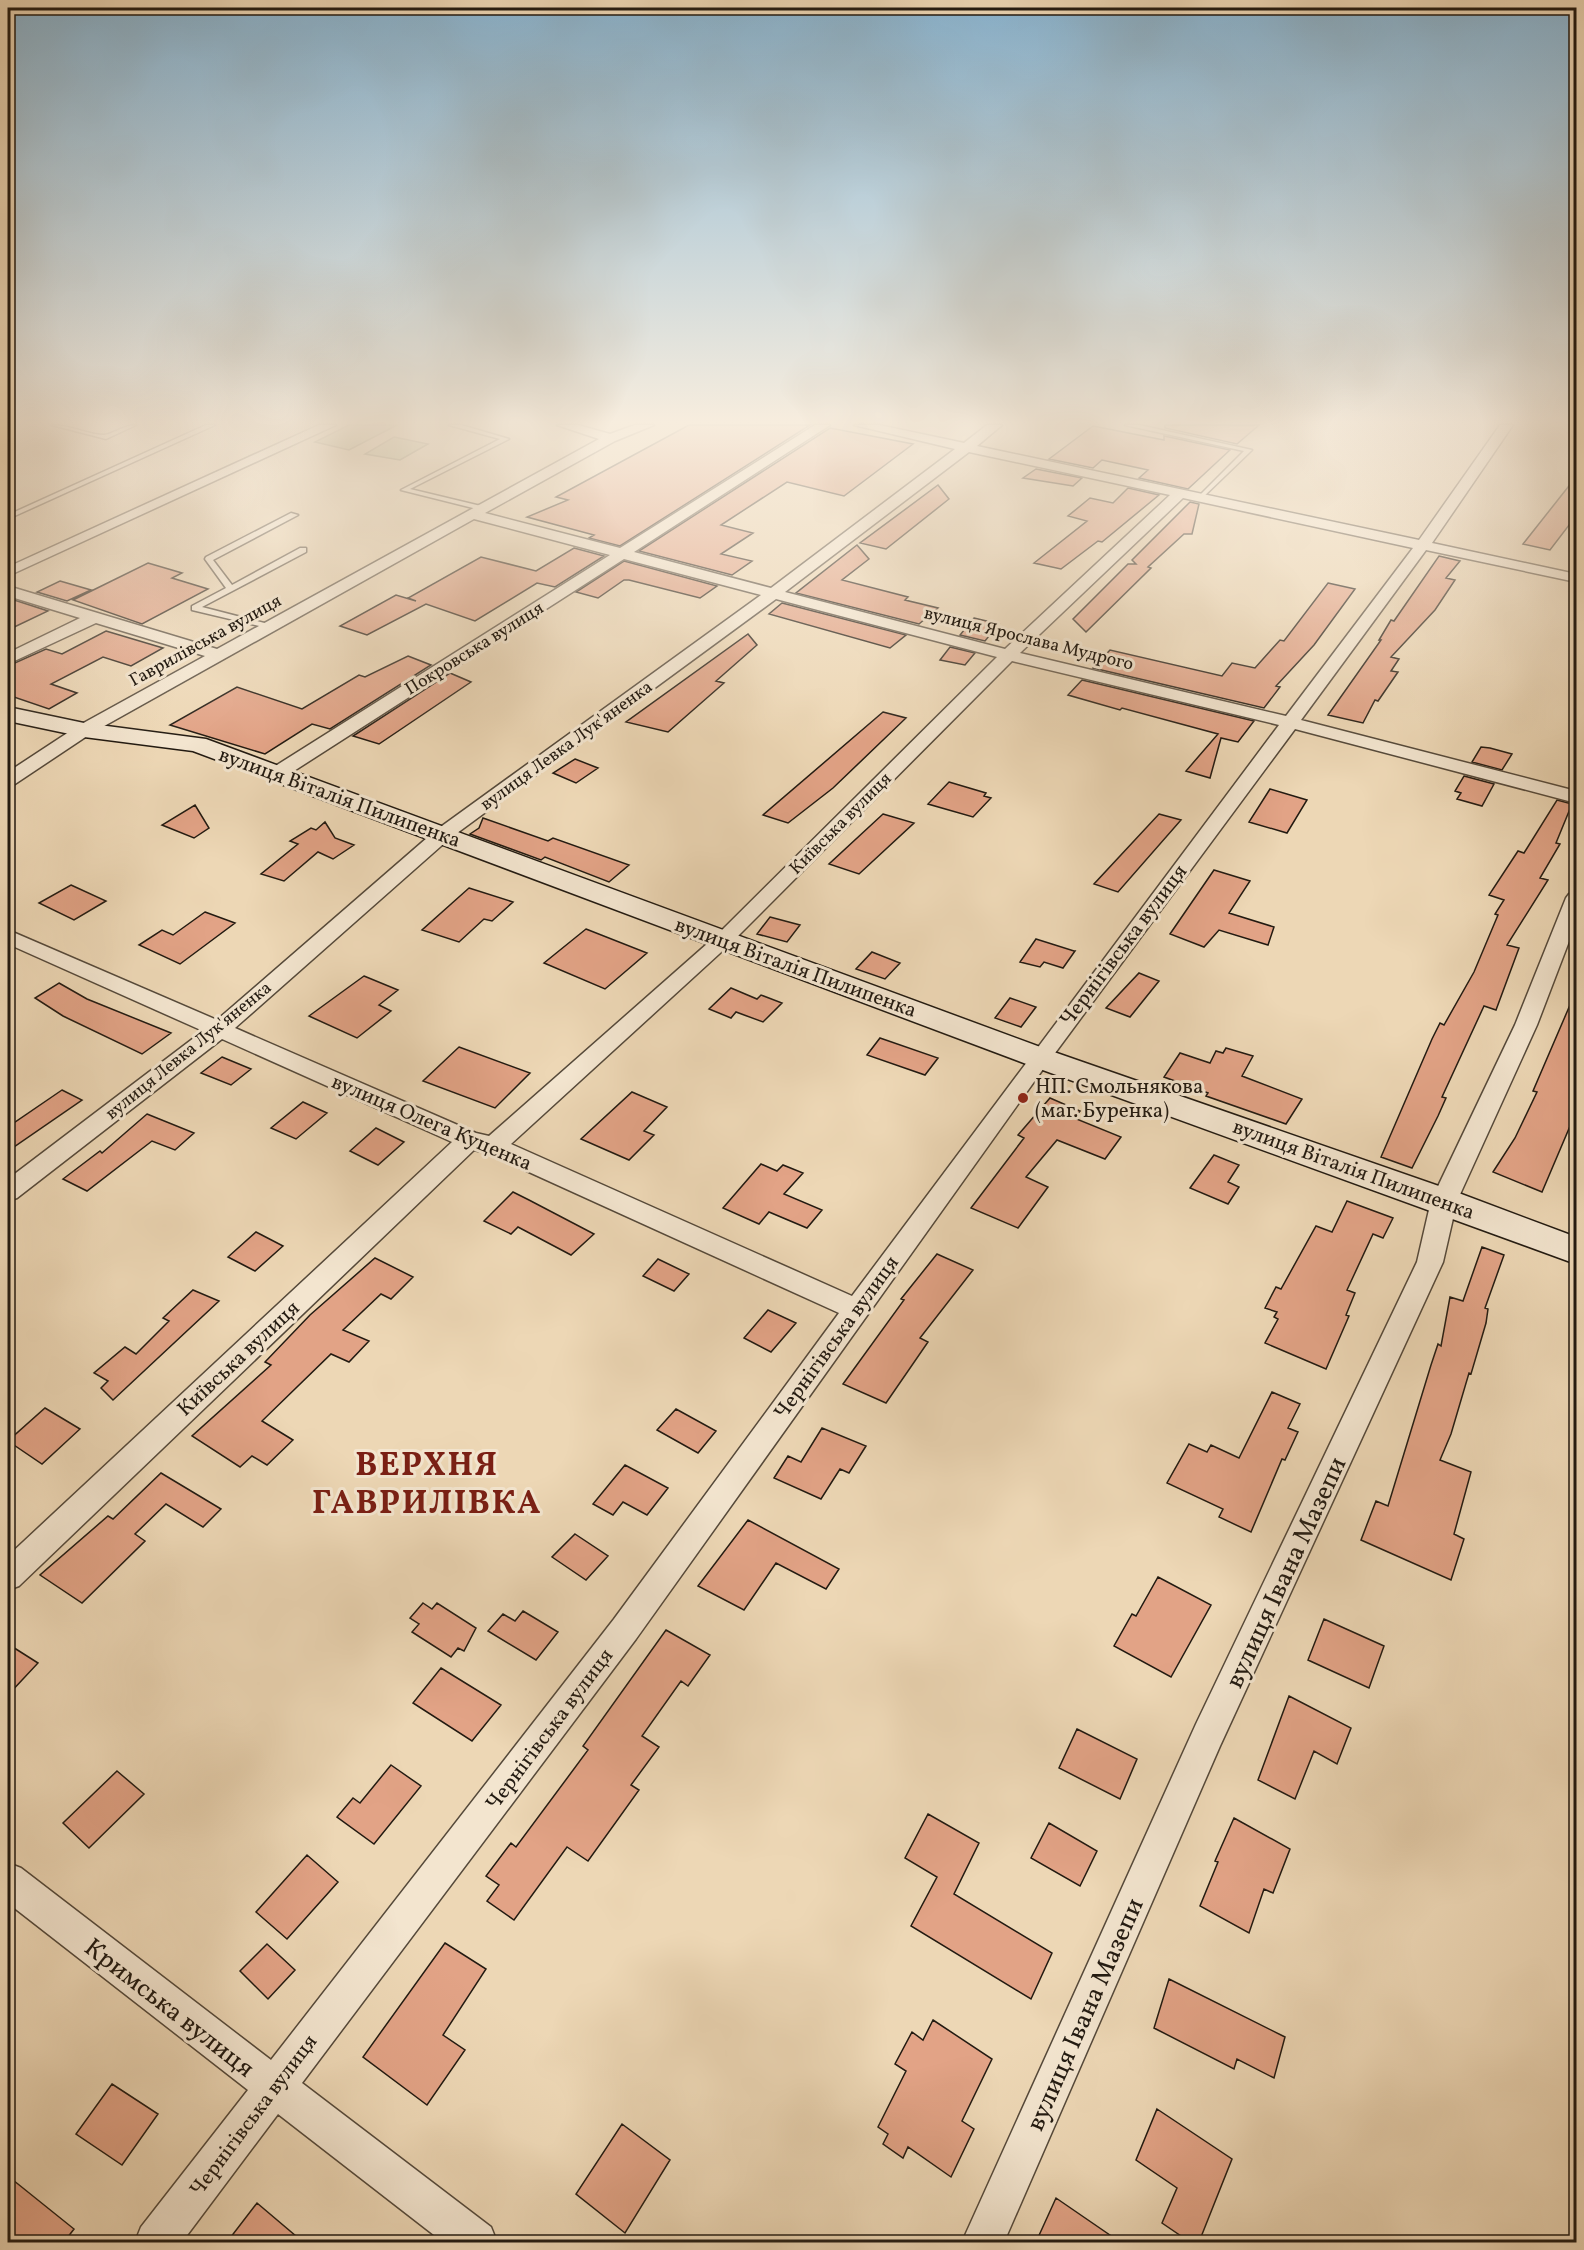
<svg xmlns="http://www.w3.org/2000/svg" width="1584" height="2250" viewBox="0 0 1584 2250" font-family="Vollkorn,serif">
<rect width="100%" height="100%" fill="#edd7b5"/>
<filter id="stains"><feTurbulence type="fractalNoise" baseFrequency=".00333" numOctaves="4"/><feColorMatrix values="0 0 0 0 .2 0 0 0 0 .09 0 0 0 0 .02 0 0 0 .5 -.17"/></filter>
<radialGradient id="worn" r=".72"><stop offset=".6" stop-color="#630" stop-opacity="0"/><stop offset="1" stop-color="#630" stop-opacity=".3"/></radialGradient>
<path fill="#b5bf90" stroke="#6c6c50" stroke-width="1.5" d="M 349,425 L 397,425 L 349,450 L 315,442 Z
M 394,437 L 428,444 L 400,460 L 365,454 Z"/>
<path fill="#e2a386" stroke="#221a11" stroke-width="1.5" d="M 689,425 L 810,425 L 620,546 L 589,538 L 594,535 L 527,517 L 568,500 L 556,497 Z
M 1165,425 L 1259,425 L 1237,444 L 1165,428 Z
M 1093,426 L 1164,440 L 1164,436 L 1230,450 L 1188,489 L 1139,478 L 1148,470 L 1102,460 L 1093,468 L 1049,459 Z
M 830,428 L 913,444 L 844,496 L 787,482 L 721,525 L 753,533 L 721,554 L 752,561 L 732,575 L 639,551 Z
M 1036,469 L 1082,478 L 1073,486 L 1023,478 Z
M 1576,477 L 1576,516 L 1550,550 L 1523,544 Z
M 938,485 L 949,499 L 886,549 L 860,543 Z
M 1128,488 L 1159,495 L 1102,542 L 1098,541 L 1061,569 L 1034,563 L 1087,521 L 1068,516 L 1090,498 L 1113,503 Z
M 1190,502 L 1199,504 L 1192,534 L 1184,534 L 1148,567 L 1151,568 L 1086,632 L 1073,619 L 1128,564 L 1136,564 L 1132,560 Z
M 857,545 L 869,559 L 842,580 L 908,597 L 905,600 L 938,608 L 919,624 L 796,593 Z
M 574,548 L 604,556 L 555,587 L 537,583 L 475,621 L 426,604 L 367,635 L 340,626 L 396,595 L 416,601 L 408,598 L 481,557 L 536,571 Z
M 1439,556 L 1460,561 L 1446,578 L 1455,580 L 1435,610 L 1391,657 L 1399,659 L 1391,671 L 1398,672 L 1378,701 L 1375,700 L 1363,723 L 1328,715 L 1381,640 L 1379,640 L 1391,620 L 1394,621 Z
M 624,561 L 717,586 L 700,598 L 629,580 L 624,580 L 598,598 L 576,592 Z
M 148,563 L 182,573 L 172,578 L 208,589 L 142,624 L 73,600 Z
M 60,581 L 91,590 L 67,601 L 37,592 Z
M 1328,583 L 1355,589 L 1314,645 L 1276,686 L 1280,687 L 1264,708 L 1093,668 L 1110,650 L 1222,676 L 1232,663 L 1255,668 L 1280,640 L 1284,641 Z
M 8,598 L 48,611 L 8,630 Z
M 782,603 L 906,635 L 890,648 L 769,614 Z
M 974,618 L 999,624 L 985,641 L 960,635 Z
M 106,631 L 163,648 L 131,666 L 103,657 L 51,684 L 77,693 L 49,709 L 8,695 L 8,666 L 46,649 L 62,654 Z
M 748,634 L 757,645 L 716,681 L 724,683 L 668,732 L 626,722 Z
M 950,647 L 975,653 L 965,665 L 940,660 Z
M 408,656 L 431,665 L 330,729 L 312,724 L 265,754 L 170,725 L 237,687 L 302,709 L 359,675 L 365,677 Z
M 450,673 L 471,682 L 379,744 L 353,736 Z
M 1082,680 L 1254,721 L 1238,742 L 1221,738 L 1210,778 L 1186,771 L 1218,734 L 1122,708 L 1120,710 L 1068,695 Z
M 883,712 L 906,718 L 833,788 L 788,823 L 763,815 Z
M 1481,747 L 1490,748 L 1512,754 L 1502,770 L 1472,762 Z
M 575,759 L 598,768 L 576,783 L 553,773 Z
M 1464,776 L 1494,784 L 1482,806 L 1457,799 L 1461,793 L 1455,791 Z
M 949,782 L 986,793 L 984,796 L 991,798 L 973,817 L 928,804 Z
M 1270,789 L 1307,800 L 1287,833 L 1249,822 Z
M 1557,800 L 1572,804 L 1556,843 L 1560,844 L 1540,878 L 1548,880 L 1507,945 L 1519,948 L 1496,1010 L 1484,1006 L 1442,1097 L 1446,1098 L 1438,1116 L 1412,1168 L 1381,1157 L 1432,1039 L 1440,1023 L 1444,1025 L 1474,972 L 1498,915 L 1495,914 L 1504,900 L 1489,895 L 1518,851 L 1524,853 Z
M 195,805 L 209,828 L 194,838 L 162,825 Z
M 883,814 L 914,823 L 859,874 L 829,864 Z
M 1159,814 L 1181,820 L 1118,892 L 1094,884 Z
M 483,818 L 548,841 L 553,838 L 629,865 L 609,882 L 545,857 L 541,860 L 470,834 L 479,828 Z
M 325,822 L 335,838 L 354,845 L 333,859 L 318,852 L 284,881 L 261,874 L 298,844 L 290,841 L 311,828 L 316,830 Z
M 1214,870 L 1250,881 L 1229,913 L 1274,927 L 1268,945 L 1219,930 L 1204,947 L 1170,934 Z
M 71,885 L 106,901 L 74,920 L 39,903 Z
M 469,888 L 513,902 L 492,921 L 484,919 L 459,942 L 422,930 Z
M 205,912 L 235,923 L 180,964 L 139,945 L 162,930 L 173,935 Z
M 770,917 L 800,925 L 787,942 L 757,934 Z
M 586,929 L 647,953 L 605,989 L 544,963 Z
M 1036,939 L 1074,951 L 1075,951 L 1063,968 L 1044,962 L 1040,967 L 1020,962 Z
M 872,952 L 900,963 L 885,979 L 856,969 Z
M 1139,973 L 1159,981 L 1130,1017 L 1106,1008 Z
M 364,976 L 398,990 L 379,1005 L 391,1011 L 357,1038 L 309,1016 Z
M 59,983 L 87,999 L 171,1033 L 142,1054 L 63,1016 L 35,998 Z
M 731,988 L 757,999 L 761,995 L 782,1003 L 763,1022 L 736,1012 L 731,1018 L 709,1009 Z
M 1576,991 L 1576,1112 L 1542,1192 L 1493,1172 L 1515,1138 L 1537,1092 L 1533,1091 Z
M 1010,998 L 1036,1007 L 1021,1027 L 995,1018 Z
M 880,1038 L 938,1058 L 925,1075 L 867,1055 Z
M 459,1047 L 530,1073 L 495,1108 L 423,1081 Z
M 1226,1048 L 1253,1056 L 1242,1076 L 1302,1099 L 1286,1124 L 1206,1096 L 1208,1093 L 1164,1077 L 1180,1053 L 1210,1063 L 1216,1051 L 1223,1053 Z
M 222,1057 L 251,1069 L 231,1085 L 201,1073 Z
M 62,1090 L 82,1100 L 8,1151 L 8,1127 Z
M 632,1092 L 667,1107 L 644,1131 L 654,1135 L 629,1160 L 581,1139 Z
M 1050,1098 L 1080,1111 L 1074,1118 L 1121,1137 L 1105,1159 L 1057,1140 L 1026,1177 L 1048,1187 L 1018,1228 L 971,1208 L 1024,1138 L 1018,1135 Z
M 303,1102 L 327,1113 L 296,1139 L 271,1128 Z
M 147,1114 L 194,1133 L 175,1150 L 152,1141 L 87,1191 L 63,1179 L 100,1151 L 102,1153 Z
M 376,1128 L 404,1142 L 378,1165 L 350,1151 Z
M 1214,1155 L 1239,1165 L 1228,1182 L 1239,1187 L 1228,1204 L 1190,1188 Z
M 761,1164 L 777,1171 L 783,1165 L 803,1173 L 784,1194 L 822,1210 L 807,1228 L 769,1212 L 759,1224 L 723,1208 Z
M 513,1192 L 529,1200 L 594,1234 L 571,1255 L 518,1227 L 511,1234 L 484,1221 Z
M 1347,1201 L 1393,1218 L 1383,1238 L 1373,1234 L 1347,1290 L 1355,1293 L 1346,1315 L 1349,1316 L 1326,1369 L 1265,1343 L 1278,1319 L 1274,1317 L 1277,1312 L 1265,1308 L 1276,1287 L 1281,1289 L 1316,1226 L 1332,1232 Z
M 256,1232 L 283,1246 L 255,1271 L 228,1257 Z
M 1482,1247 L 1504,1255 L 1485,1308 L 1488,1309 L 1486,1323 L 1471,1374 L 1469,1373 L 1451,1434 L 1440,1460 L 1471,1472 L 1454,1534 L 1464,1539 L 1451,1580 L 1361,1540 L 1376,1501 L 1388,1506 L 1431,1365 L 1438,1344 L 1441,1346 L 1450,1297 L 1463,1301 Z
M 937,1254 L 973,1270 L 920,1338 L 928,1342 L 886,1403 L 843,1384 L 904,1300 L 901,1299 Z
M 375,1258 L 413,1277 L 391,1299 L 381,1294 L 343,1330 L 369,1341 L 349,1362 L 331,1354 L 262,1421 L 293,1440 L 267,1465 L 252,1456 L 240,1467 L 192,1436 L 271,1365 L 265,1362 L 310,1315 Z
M 658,1259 L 689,1274 L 674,1291 L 643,1276 Z
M 193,1290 L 219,1301 L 113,1400 L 101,1388 L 108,1381 L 94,1373 L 125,1347 L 136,1354 L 169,1321 L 163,1318 Z
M 768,1310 L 796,1323 L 771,1352 L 744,1338 Z
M 1272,1392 L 1300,1404 L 1288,1428 L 1298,1432 L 1285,1460 L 1282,1459 L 1251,1532 L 1219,1517 L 1223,1509 L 1167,1483 L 1189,1444 L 1207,1452 L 1211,1445 L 1239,1458 Z
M 45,1408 L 80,1429 L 42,1464 L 8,1441 Z
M 676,1409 L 716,1431 L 698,1453 L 657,1430 Z
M 822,1428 L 866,1446 L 849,1473 L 840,1469 L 821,1499 L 774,1478 L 788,1456 L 801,1462 Z
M 625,1465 L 668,1488 L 647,1515 L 623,1502 L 613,1515 L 593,1504 Z
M 161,1473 L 221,1509 L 203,1527 L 166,1504 L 135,1534 L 145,1541 L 82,1603 L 40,1575 L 108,1516 L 113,1519 Z
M 748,1520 L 839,1569 L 826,1589 L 776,1563 L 744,1610 L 698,1586 Z
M 575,1534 L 608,1556 L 586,1580 L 552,1557 Z
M 1158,1577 L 1211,1605 L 1171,1677 L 1114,1646 L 1132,1614 L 1136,1616 Z
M 423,1603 L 432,1609 L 437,1603 L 476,1628 L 464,1651 L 458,1648 L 451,1657 L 412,1632 L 419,1624 L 410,1618 Z
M 523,1611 L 558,1632 L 536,1660 L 488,1631 L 503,1614 L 515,1621 Z
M 1324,1619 L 1384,1646 L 1369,1688 L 1308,1660 Z
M 666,1630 L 710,1655 L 688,1686 L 681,1681 L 642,1736 L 659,1747 L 631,1785 L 639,1790 L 588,1861 L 567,1847 L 514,1920 L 487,1901 L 499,1885 L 486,1876 L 511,1843 L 516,1847 L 588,1750 L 583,1746 Z
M 8,1644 L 38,1663 L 8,1695 Z
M 441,1668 L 501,1705 L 472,1741 L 413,1703 Z
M 1289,1696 L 1351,1728 L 1337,1764 L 1314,1751 L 1295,1799 L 1258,1780 Z
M 1077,1729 L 1137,1759 L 1120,1799 L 1059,1768 Z
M 391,1765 L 421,1786 L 374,1844 L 337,1817 L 353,1798 L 360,1803 Z
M 117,1771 L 144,1794 L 89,1848 L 63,1823 Z
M 928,1814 L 979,1843 L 954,1894 L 1052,1953 L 1031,1999 L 911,1926 L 937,1877 L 905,1858 Z
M 1234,1818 L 1290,1849 L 1273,1893 L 1264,1889 L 1249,1933 L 1200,1906 L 1218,1862 L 1215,1861 Z
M 1049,1823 L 1097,1851 L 1080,1886 L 1031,1858 Z
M 307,1855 L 338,1882 L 287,1939 L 256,1912 Z
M 445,1943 L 486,1969 L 443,2035 L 465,2050 L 427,2105 L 363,2057 Z
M 267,1944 L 295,1970 L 268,1999 L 240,1971 Z
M 1169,1979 L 1285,2037 L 1274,2078 L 1237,2059 L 1234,2069 L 1154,2028 Z
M 933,2020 L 992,2059 L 962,2121 L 974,2129 L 951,2177 L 908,2147 L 903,2158 L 883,2144 L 888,2134 L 878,2127 L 906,2071 L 895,2064 L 912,2032 L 923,2040 Z
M 112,2084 L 158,2114 L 122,2165 L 76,2134 Z
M 1157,2109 L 1232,2159 L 1199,2242 L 1190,2242 L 1162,2223 L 1177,2188 L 1136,2160 Z
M 622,2124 L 670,2160 L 625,2233 L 576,2194 Z
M 8,2176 L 74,2229 L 64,2242 L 8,2242 Z
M 1056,2198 L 1120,2242 L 1036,2242 Z
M 257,2203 L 303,2242 L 227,2242 Z"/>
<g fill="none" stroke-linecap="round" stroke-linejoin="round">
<g stroke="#55493a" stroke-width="3">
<path id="lane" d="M 52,425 C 70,425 89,435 104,435 C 114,434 123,425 136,425 L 106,439 Z
M 206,425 L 215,425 L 8,519 L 8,515 Z
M 449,425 L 461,425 L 509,439 L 410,489 L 485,507 L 485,511 L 401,490 L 500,439 Z
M 1125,425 L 1139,425 L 1252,450 L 1200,500 L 1198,499 L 1198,497 L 1244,451 Z
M 291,513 L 298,515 L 213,560 L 232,585 L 300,548 L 306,548 L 306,552 L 202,607 L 272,625 L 272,629 L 192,610 L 192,606 L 226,588 L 205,559 L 206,557 Z"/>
</g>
<g stroke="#55493a" stroke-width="3">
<path id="street" d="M 319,425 L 336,425 L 8,576 L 8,567 Z
M 557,425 L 578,425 L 610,434 L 635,425 L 654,425 L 615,441 L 485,513 L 620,548 L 815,425 L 830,425 L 634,552 L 771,588 L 955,449 L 854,425 L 879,425 L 964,443 L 987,425 L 1002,425 L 977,446 L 1419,540 L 1500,425 L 1513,425 L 1432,543 L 1576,574 L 1576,582 L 1426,550 L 1301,720 L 1576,791 L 1576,803 L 1295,729 L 1041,1072 L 636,1639 L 302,2083 L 491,2227 L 497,2242 L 443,2242 L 278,2114 L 182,2242 L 135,2242 L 141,2227 L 248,2090 L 8,1903 L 8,1863 L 21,1868 L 271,2060 L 614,1619 L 839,1313 L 487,1153 L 474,1150 L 19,1586 L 8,1590 L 8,1556 L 452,1142 L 222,1039 L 17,1198 L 8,1201 L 8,1179 L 203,1031 L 8,944 L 8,930 L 217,1020 L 435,831 L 761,595 L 624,559 L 283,778 L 269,778 L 267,774 L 269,770 L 610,555 L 474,519 L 90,734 L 15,784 L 8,786 L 8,772 L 78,726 L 205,656 L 96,623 L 8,664 L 8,653 L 80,618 L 8,596 L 8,586 L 217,649 L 599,439 ZM 969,452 L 1170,495 L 1005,649 L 785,592 ZM 1183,498 L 1413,548 L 1286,716 L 1020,653 ZM 776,599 L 997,657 L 716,936 L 489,1136 L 476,1133 L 235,1028 L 449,839 ZM 1012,661 L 1279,725 L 852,1296 L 511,1144 L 730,944 Z
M 1576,892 L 1576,923 L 1537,1025 L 1457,1201 L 1443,1262 L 1220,1746 L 1004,2242 L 962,2242 L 1196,1724 L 1417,1262 L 1431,1201 L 1515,1025 L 1566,898 L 1569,894 Z"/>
</g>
<g stroke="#221a11" stroke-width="3">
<path id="secondary" d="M 8,707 L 84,723 L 206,739 L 1051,1051 L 1456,1192 L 1576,1237 L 1576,1264 L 1029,1065 L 193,751 L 84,737 L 8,721 Z"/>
</g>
<use href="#lane" fill="#f3e5cf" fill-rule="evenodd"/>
<use href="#street" fill="#f3e5cf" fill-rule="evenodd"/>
<use href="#secondary" fill="#f3e5cf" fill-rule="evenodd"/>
</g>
<linearGradient id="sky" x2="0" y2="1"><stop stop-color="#89b6d4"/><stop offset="0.57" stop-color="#f7edde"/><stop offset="1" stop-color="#f7edde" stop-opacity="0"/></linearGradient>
<rect width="1584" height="740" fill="url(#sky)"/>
<circle fill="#8f2418" stroke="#f3e5cf" stroke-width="2" cx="1023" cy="1098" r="6"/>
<g text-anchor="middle" stroke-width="6" stroke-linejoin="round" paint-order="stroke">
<g font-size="18" fill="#221a11" stroke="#f3e5cf">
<text transform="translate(1029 638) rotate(14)" y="6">вулиця Ярослава Мудрого</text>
<text transform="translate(205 640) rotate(-29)" y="6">Гаврилівська вулиця</text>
<text transform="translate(474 648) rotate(-32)" y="6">Покровська вулиця</text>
<text transform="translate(566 745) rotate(-36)" y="6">вулиця Левка Лук'яненка</text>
<text transform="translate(840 823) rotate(-45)" y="6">Київська вулиця</text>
<text transform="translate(188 1050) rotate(-39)" y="6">вулиця Левка Лук'яненка</text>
</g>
<g font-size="21" fill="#221a11" stroke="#f3e5cf">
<text transform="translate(340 797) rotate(20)" y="7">вулиця Віталія Пилипенка</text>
<text transform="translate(1123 945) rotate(-53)" y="7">Чернігівська вулиця</text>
<text transform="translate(796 967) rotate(20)" y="7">вулиця Віталія Пилипенка</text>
<text transform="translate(432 1122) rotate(23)" y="7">вулиця Олега Куценка</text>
<text transform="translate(1354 1169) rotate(20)" y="7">вулиця Віталія Пилипенка</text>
<text transform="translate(836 1337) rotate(-54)" y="7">Чернігівська вулиця</text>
<text transform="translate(238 1358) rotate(-43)" y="7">Київська вулиця</text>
<text transform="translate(549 1729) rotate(-53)" y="7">Чернігівська вулиця</text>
<text transform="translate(253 2115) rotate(-53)" y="7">Чернігівська вулиця</text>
</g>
<g font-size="21" fill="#221a11" stroke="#f3e5cf" text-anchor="start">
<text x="1035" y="1093">НП. Смольнякова<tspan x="1035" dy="24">(маг. Буренка)</tspan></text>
</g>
<g font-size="26" fill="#221a11" stroke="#f3e5cf">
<text transform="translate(1285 1572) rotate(-65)" y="9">вулиця Івана Мазепи</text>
<text transform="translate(170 2007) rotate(38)" y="9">Кримська вулиця</text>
<text transform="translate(1084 2014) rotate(-66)" y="9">вулиця Івана Мазепи</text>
</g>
<g font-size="33" font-weight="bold" letter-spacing="1.5" fill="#7a1f14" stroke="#f3e5cf">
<text x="427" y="1475">ВЕРХНЯ<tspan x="427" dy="38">ГАВРИЛІВКА</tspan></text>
</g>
</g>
<rect width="1584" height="2250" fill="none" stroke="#edd7b5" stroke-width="30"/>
<rect x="9" y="9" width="1566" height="2232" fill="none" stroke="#221a11" stroke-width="3"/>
<rect x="15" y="15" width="1554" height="2220" fill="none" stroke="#221a11" stroke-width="1.5"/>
<rect width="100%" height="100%" filter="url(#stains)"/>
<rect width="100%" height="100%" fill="url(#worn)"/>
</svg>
